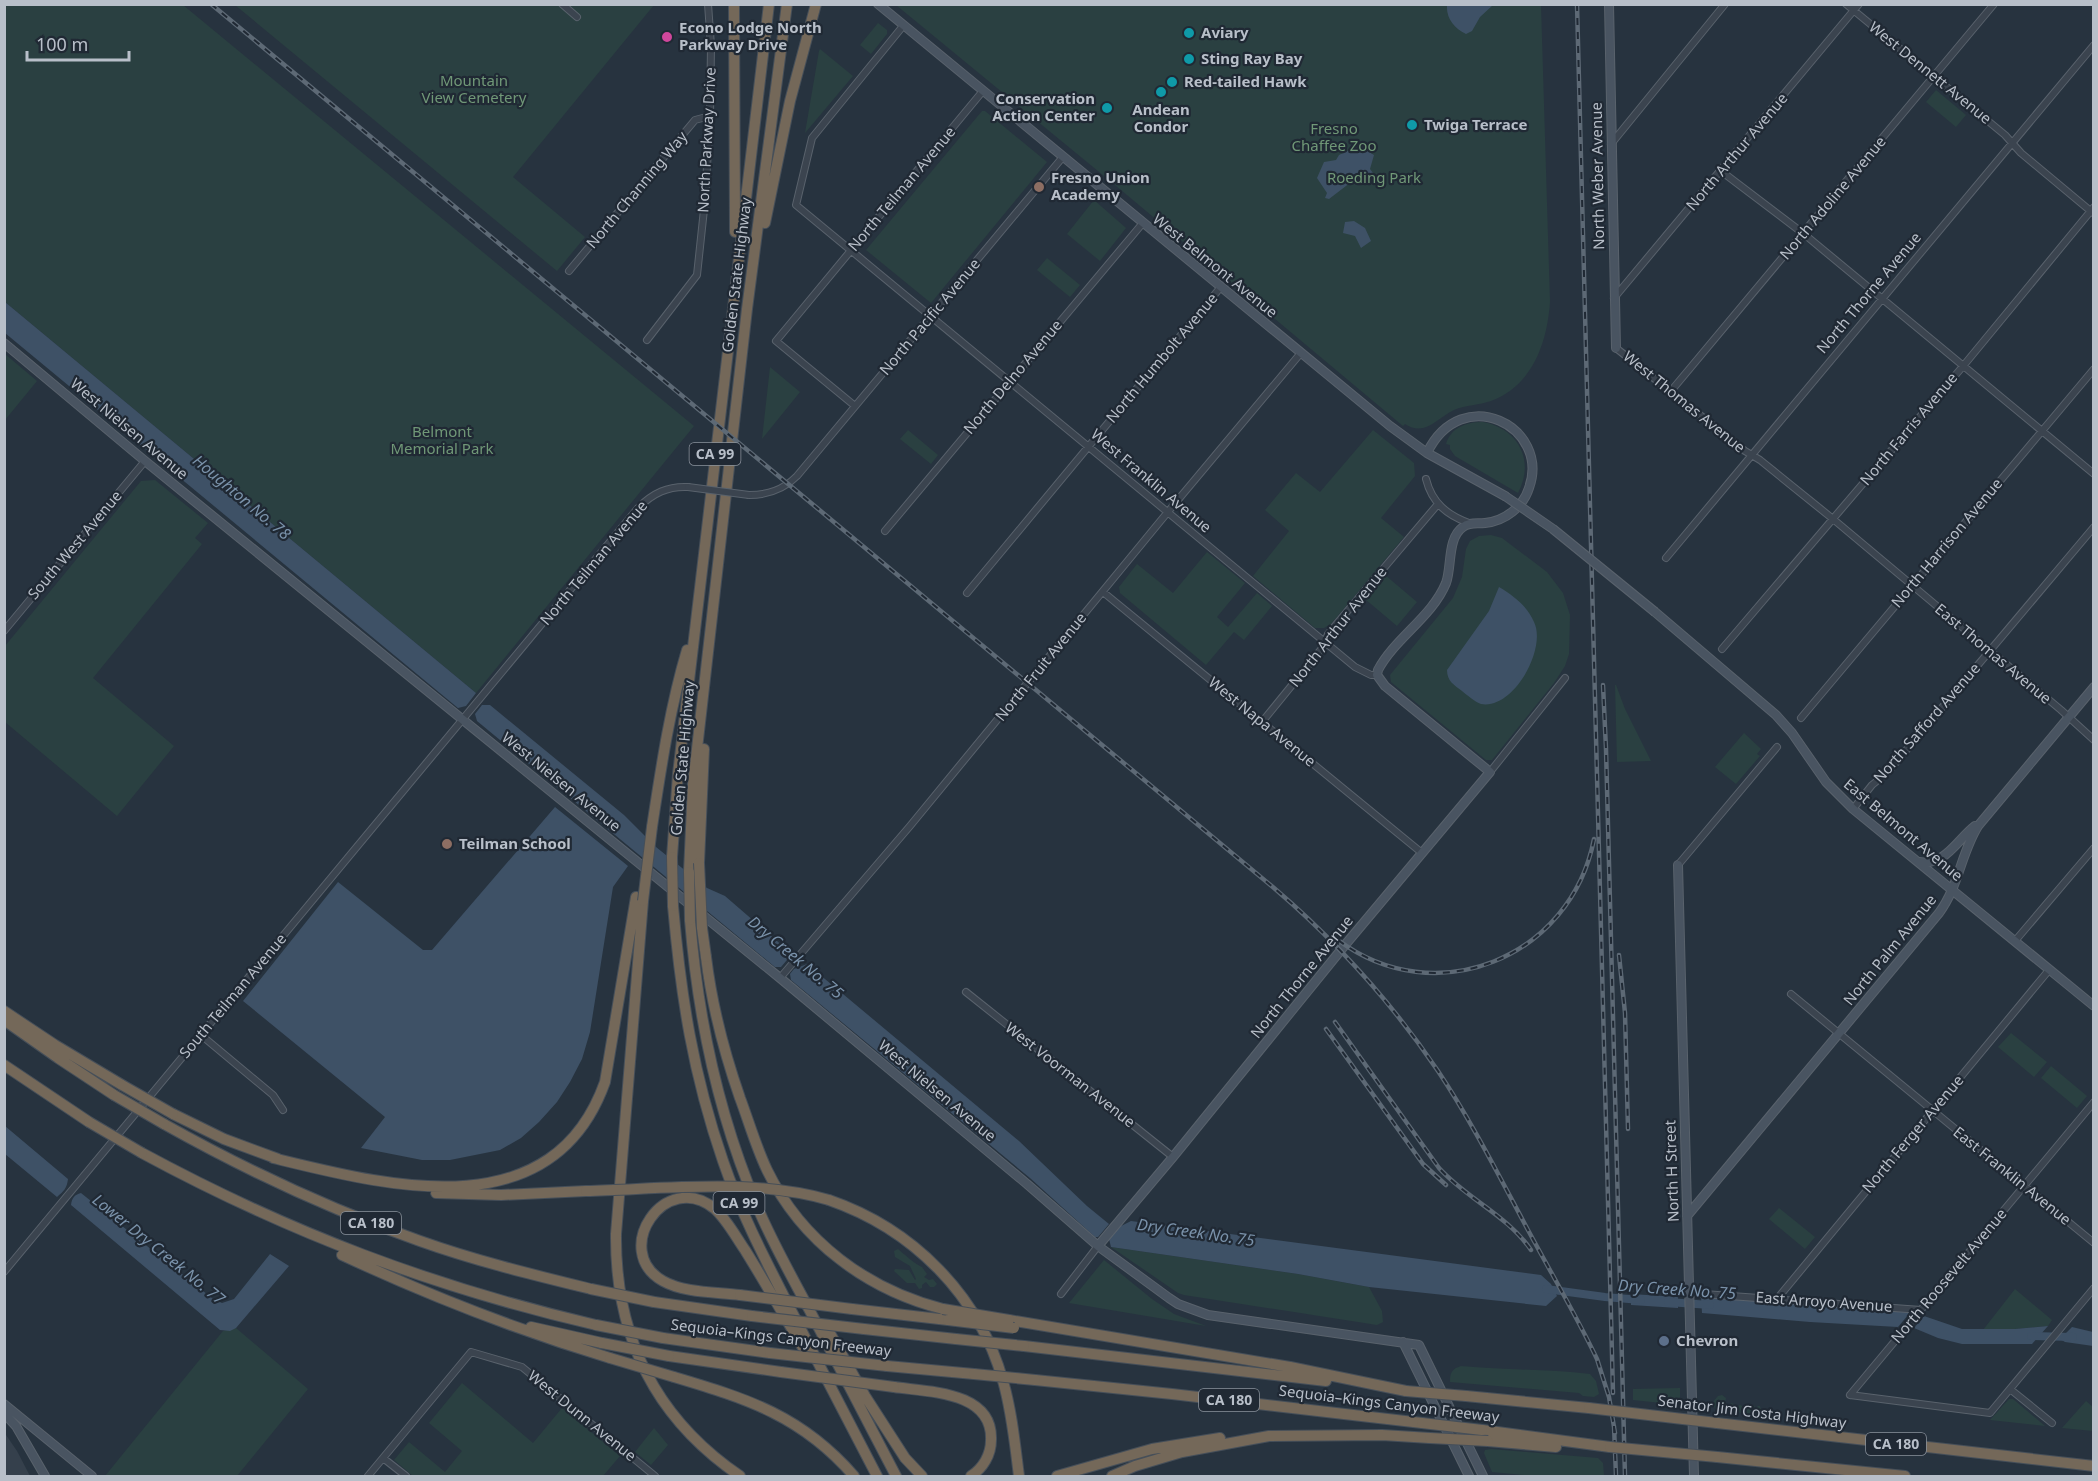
<svg xmlns="http://www.w3.org/2000/svg" width="2098" height="1481" viewBox="0 0 2098 1481" font-family="'Noto Sans',sans-serif">
<rect width="100%" height="100%" fill="#27333f"/>
<path fill="#35404c" d="M 4,1432 L 17,1451 L 30,1476 L 5,1476 Z"/>
<path fill="#2a4041" d="M 4,5 L 183,5 L 694,426 L 476,693 L 5,302 Z
M 235,5 L 654,5 L 513,177 L 585,237 L 557,271 Z
M 896,5 L 1541,5 L 1550,302 C 1547,343 1533,385 1491,401 C 1479,405 1466,405 1454,410 C 1437,418 1425,437 1405,424 L 1403,426 L 1115,185 Z
M 878,23 L 887,30 L 887,34 L 871,54 L 860,45 Z
M 820,49 L 853,76 L 805,133 L 819,51 Z
M 1936,90 L 1966,115 L 1956,127 L 1926,102 Z
M 982,111 L 985,111 L 1047,162 L 931,303 L 866,250 Z
M 1094,200 L 1126,228 L 1100,261 L 1067,234 Z
M 1047,258 L 1080,285 L 1070,297 L 1037,270 Z
M 5,354 L 37,381 L 5,420 Z
M 770,367 L 800,392 L 762,439 Z
M 1483,422 C 1519,429 1535,461 1518,493 L 1455,456 L 1450,449 L 1450,445 L 1446,444 C 1451,427 1467,422 1483,422 Z
M 908,430 L 938,455 L 931,464 L 900,439 Z
M 1373,430 L 1414,463 L 1415,476 L 1381,518 L 1404,537 L 1331,624 L 1324,628 L 1315,628 L 1253,576 L 1289,531 L 1265,510 L 1296,473 L 1320,492 Z
M 155,480 L 208,523 L 195,538 L 202,544 L 93,678 L 174,746 L 117,816 L 5,722 L 5,646 L 141,481 Z
M 1491,535 L 1502,538 L 1547,572 L 1563,593 L 1570,615 L 1569,654 L 1565,666 L 1554,683 L 1492,760 L 1486,760 L 1391,682 L 1390,675 L 1453,598 L 1462,577 L 1466,549 L 1470,541 L 1479,536 Z
M 1207,552 L 1245,583 L 1217,617 L 1228,627 L 1257,593 L 1272,606 L 1244,640 L 1234,632 L 1206,665 L 1120,593 L 1119,587 L 1137,564 L 1173,593 Z
M 1385,575 L 1417,602 L 1397,626 L 1365,599 Z
M 1615,685 L 1616,685 L 1625,709 L 1651,761 L 1617,762 Z
M 1744,733 L 1761,749 L 1757,754 L 1760,756 L 1736,784 L 1715,767 Z
M 2011,1033 L 2047,1062 L 2034,1077 L 1998,1047 Z
M 2051,1066 L 2087,1096 L 2077,1108 L 2041,1078 Z
M 1779,1208 L 1815,1237 L 1805,1249 L 1769,1219 Z
M 1111,1247 L 1298,1274 L 1369,1287 L 1382,1311 L 1383,1322 L 1377,1325 L 1184,1295 L 1178,1293 Z
M 898,1249 C 904,1254 916,1265 922,1267 L 927,1274 L 924,1277 L 929,1280 L 933,1279 L 937,1284 L 934,1287 L 930,1287 L 926,1282 L 922,1285 L 922,1288 L 919,1289 L 915,1283 L 907,1283 L 894,1271 L 895,1269 L 909,1270 L 915,1280 L 916,1279 L 910,1266 L 895,1257 L 894,1251 Z
M 1104,1260 L 1152,1299 L 1174,1314 L 1206,1326 L 1069,1303 Z
M 2015,1289 L 2052,1320 L 2048,1326 L 2015,1329 L 1983,1330 Z
M 236,1328 L 308,1389 L 237,1476 L 105,1476 L 223,1331 Z
M 1461,1366 C 1504,1370 1547,1369 1590,1374 L 1596,1381 L 1599,1394 L 1594,1397 L 1583,1396 L 1579,1393 L 1450,1382 C 1450,1372 1452,1369 1461,1366 Z
M 462,1383 L 533,1443 L 562,1408 L 620,1456 L 603,1476 L 413,1476 L 394,1460 L 409,1442 L 445,1472 L 462,1451 L 429,1423 Z
M 1680,1388 L 1680,1405 L 1633,1400 L 1633,1389 Z
M 1722,1395 L 1726,1398 L 1725,1404 L 1728,1407 L 1731,1403 L 1734,1404 L 1736,1407 L 1740,1405 L 1745,1407 L 1747,1405 L 1754,1405 L 1755,1408 L 1758,1406 L 1760,1406 L 1762,1413 L 1759,1416 L 1756,1413 L 1748,1415 L 1746,1413 L 1744,1414 L 1729,1409 L 1721,1411 L 1716,1410 L 1712,1403 L 1718,1396 Z
M 2009,1399 L 2013,1399 L 2045,1426 L 1990,1420 Z
M 2086,1401 L 2093,1407 L 2093,1431 L 2062,1428 Z
M 654,1428 L 668,1445 L 651,1465 L 635,1452 Z
M 1491,1449 L 1598,1458 L 1603,1463 L 1604,1475 L 1535,1476 L 1492,1472 L 1484,1453 L 1485,1450 Z"/>
<path fill="#3e5166" d="M 1447,5 L 1447,4 L 1493,5 L 1480,17 L 1472,31 L 1466,34 C 1454,28 1446,18 1447,5 Z
M 1358,142 C 1364,144 1367,151 1374,155 L 1370,169 L 1376,177 L 1375,180 L 1359,176 L 1329,199 L 1325,198 L 1327,193 L 1317,178 L 1324,162 L 1336,160 L 1339,155 L 1349,150 L 1352,143 Z
M 1354,221 L 1365,228 L 1371,241 L 1361,248 L 1355,236 L 1343,233 L 1345,222 Z
M 5,302 L 476,693 L 466,706 L 458,708 L 5,333 Z
M 1499,587 C 1514,596 1527,606 1534,622 C 1547,648 1514,710 1481,704 C 1475,702 1467,695 1462,691 C 1454,685 1447,681 1447,670 L 1489,611 Z
M 482,705 L 490,705 L 624,815 L 656,847 L 707,888 L 725,896 L 792,954 L 781,967 L 775,967 L 477,721 L 475,714 Z
M 555,807 L 628,866 L 613,887 L 590,1032 L 582,1059 L 570,1082 L 557,1102 L 539,1122 L 521,1138 L 500,1150 L 450,1160 L 422,1160 L 361,1148 L 385,1117 L 243,1001 L 338,882 L 423,950 L 432,950 Z
M 807,964 L 1019,1141 L 1087,1206 L 1109,1224 L 1098,1237 L 1095,1237 L 1030,1178 L 791,980 L 790,974 L 794,969 Z
M 5,1126 L 68,1179 C 67,1188 64,1191 57,1197 L 5,1154 Z
M 81,1193 L 213,1299 L 222,1303 L 234,1299 L 270,1254 L 289,1266 L 236,1328 L 230,1331 L 220,1330 L 71,1205 C 72,1198 74,1195 81,1193 Z
M 1131,1221 L 1541,1275 L 1551,1284 L 1557,1296 L 1546,1306 L 1369,1287 L 1298,1274 L 1111,1247 L 1109,1239 L 1117,1228 Z
M 1631,1294 L 1678,1297 L 1678,1308 L 1631,1305 Z
M 1701,1297 L 1908,1312 L 1908,1315 L 1898,1327 L 1810,1322 L 1702,1313 Z
M 1924,1316 L 1962,1329 L 2015,1329 L 2048,1326 L 2032,1344 L 1962,1344 L 1938,1338 L 1914,1328 Z
M 2072,1327 L 2093,1332 L 2093,1346 L 2065,1342 L 2060,1339 Z"/>
<g fill="none" stroke-linecap="round" stroke-linejoin="round">
<path stroke="#3e5166" stroke-width="8" d="M 1546,1289 L 1605,1297 L 1641,1300
M 1668,1302 L 1710,1305
M 2031,1336 L 2073,1337"/>
<g stroke="#59626c" stroke-width="8">
<path id="street" d="M 562,4 L 577,17
M 1846,4 L 2005,135 L 2021,153 L 2093,213
M 903,26 L 812,138 L 796,205 L 1355,667 L 1371,675 L 1377,675
M 1611,144 L 1725,4
M 1721,171 L 1804,234 L 2094,474
M 569,271 L 695,120 L 710,116
M 1614,298 L 1859,4
M 647,340 L 697,275 L 705,200 L 710,116 L 711,46 L 708,4
M 1616,348 L 1745,451 L 1760,460 L 1833,519 L 2061,710 L 2094,740
M 1671,391 L 1994,4
M 855,406 L 776,341 L 982,92
M 1426,479 C 1432,503 1447,515 1469,523
M 749,495 C 768,495 783,490 797,476 L 1062,158
M 885,531 L 1142,224
M 1666,558 L 2094,45
M 1103,592 L 1422,853
M 967,593 L 1220,288
M 4,631 L 145,461
M 1722,649 L 1964,365 L 2094,207
M 1801,718 L 2094,369
M 1262,722 L 1323,647 L 1328,634 L 1438,504
M 1490,772 L 1565,678
M 1853,809 L 1872,785 L 1887,773 L 2094,527
M 1678,865 L 1777,747
M 2015,941 L 2094,848
M 780,978 L 910,826 L 1167,513 L 1300,354
M 966,992 L 1173,1157
M 1791,994 L 2094,1243
M 201,1035 L 273,1095 L 283,1110
M 4,1272 L 638,508 C 653,493 668,486 688,487
M 1690,1293 L 1921,1310
M 1061,1294 L 1098,1246
M 1777,1299 L 2049,970
M 2010,1389 L 2052,1423
M 1850,1395 L 2094,1102
M 1850,1395 L 1990,1413 L 2094,1288
M 383,1458 L 406,1476
M 368,1476 L 471,1352 L 522,1367 L 655,1476"/>
</g>
<g stroke="#59626c" stroke-width="10">
<path id="secondary" d="M 878,4 L 1390,426 L 1427,453 L 1505,496
M 1609,4 L 1616,348
M 4,343 L 145,461 L 780,978 L 1027,1184 L 1098,1246 L 1169,1298 L 1178,1304 L 1208,1315 L 1419,1345 L 1483,1476
M 1655,612 L 1776,715 L 1792,733 L 1826,782 L 1853,809 L 2094,1006
M 1919,862 C 1945,866 1956,841 1975,826
M 1678,865 L 1694,1476
M 1687,1216 L 1939,913 C 1959,886 1961,853 1978,826 L 2094,687
M 1098,1246 L 1173,1157 L 1345,945 L 1490,772 L 1385,686 L 1377,675 L 1378,670 C 1395,638 1432,617 1446,583 C 1452,567 1447,538 1463,527 C 1469,522 1477,524 1485,523 C 1505,521 1523,507 1529,488 C 1551,427 1462,381 1427,453
M 1403,1342 L 1469,1476
M 4,1404 L 92,1476
M 4,1413 L 16,1426 L 45,1476"/>
</g>
<g stroke="#464f59" stroke-width="12">
<path id="highway" d="M 734,4 L 735,232
M 765,223 L 790,101 L 816,4
M 652,827 C 661,768 670,707 687,650
M 672,857 L 678,774 L 769,4
M 699,863 L 704,749
M 689,872 L 693,784 L 747,309 L 787,4
M 643,901 L 616,1234 C 615,1336 655,1418 740,1476
M 673,906 C 681,997 693,1074 723,1161 C 741,1214 768,1265 793,1314 C 821,1368 849,1423 877,1476
M 690,920 C 698,1019 718,1114 757,1206 C 772,1242 792,1277 810,1311 C 839,1366 867,1421 896,1476
M 706,957 C 712,1006 724,1052 740,1098 C 749,1122 756,1147 767,1170 C 802,1242 868,1290 943,1309
M 4,1011 L 55,1045 L 122,1085
M 4,1020 L 58,1058 L 114,1095
M 4,1065 L 89,1122
M 173,1114 L 224,1139 L 278,1159
M 164,1124 C 246,1170 331,1210 420,1241 C 476,1261 534,1275 591,1289
M 142,1153 C 290,1233 433,1287 596,1325
M 273,1158 C 388,1186 552,1230 605,1082 L 636,897
M 436,1193 L 501,1195 L 586,1191
M 829,1200 C 913,1229 979,1295 1003,1381 C 1012,1412 1015,1445 1019,1476
M 342,1255 C 430,1296 517,1330 610,1358
M 740,1295 C 716,1292 684,1293 663,1281 C 610,1251 665,1168 715,1209 C 727,1220 736,1237 745,1250 C 766,1284 786,1319 806,1353
M 654,1302 L 752,1316
M 852,1309 L 948,1320
M 1009,1320 L 1290,1367 L 1406,1391
M 531,1327 L 602,1343
M 827,1328 L 865,1396 L 905,1458 L 922,1476
M 864,1329 L 956,1339
M 663,1338 L 770,1353
M 1024,1346 L 1326,1381
M 669,1356 L 781,1372
M 887,1366 L 974,1374
M 674,1377 C 748,1399 802,1416 854,1476
M 1035,1380 L 1172,1394 L 1422,1423
M 894,1387 C 928,1392 993,1391 991,1440 C 991,1455 983,1468 971,1476
M 1466,1396 L 1589,1408
M 1717,1423 L 2094,1466
M 1482,1430 L 1610,1447
M 1488,1441 L 1556,1447
M 1717,1457 L 1905,1476
M 1057,1476 L 1152,1449 L 1220,1438
M 1112,1476 L 1135,1466 L 1182,1452 L 1269,1436 L 1382,1435 L 1430,1438"/>
</g>
<use href="#street" stroke="#3b444f" stroke-width="6"/>
<use href="#secondary" stroke="#495461" stroke-width="8"/>
<use href="#highway" stroke="#746859" stroke-width="10"/>
<g stroke="#5d6975" stroke-width="4.5">
<path id="rail" d="M 211,4 L 1274,888 C 1336,941 1392,1003 1438,1071 C 1472,1122 1499,1176 1528,1230 C 1551,1273 1576,1315 1597,1359 L 1609,1397 L 1615,1433
M 1577,4 L 1613,1393
M 1603,685 L 1606,749 L 1625,1476
M 1338,940 C 1435,1013 1571,958 1594,839
M 1619,955 L 1625,1013 L 1628,1129
M 1335,1022 L 1439,1168 C 1467,1199 1507,1215 1531,1250
M 1326,1029 L 1423,1164 L 1446,1185
M 1614,1426 L 1616,1476"/>
</g>
<use href="#rail" stroke="#202934" stroke-width="2" stroke-dasharray="7" stroke-linecap="butt"/>
<g stroke="#59626c" stroke-width="8" stroke-linecap="butt">
<path id="street-bridge" d="M 688,487 L 749,495"/>
</g>
<g stroke="#59626c" stroke-width="10" stroke-linecap="butt">
<path id="secondary-bridge" d="M 1505,496 L 1553,529 L 1655,612"/>
</g>
<g stroke="#464f59" stroke-width="12" stroke-linecap="butt">
<path id="highway-bridge" d="M 672,857 L 673,906
M 699,863 L 702,928 L 706,957
M 689,872 L 690,920
M 643,901 L 652,827
M 122,1085 L 173,1114
M 114,1095 L 164,1124
M 89,1122 L 142,1153
M 586,1191 C 665,1189 753,1178 829,1200
M 591,1289 L 654,1302
M 740,1295 L 852,1309
M 943,1309 L 1009,1320
M 752,1316 L 864,1329
M 948,1320 L 1014,1328
M 596,1325 L 663,1338
M 956,1339 L 1024,1346
M 602,1343 L 669,1356
M 770,1353 L 887,1366
M 610,1358 L 674,1377
M 781,1372 L 894,1387
M 974,1374 L 1035,1380
M 1406,1391 L 1466,1396
M 1589,1408 L 1717,1423
M 1422,1423 L 1482,1430
M 1430,1438 L 1488,1441
M 1610,1447 L 1717,1457"/>
</g>
<use href="#street-bridge" stroke="#3b444f" stroke-width="6"/>
<use href="#secondary-bridge" stroke="#495461" stroke-width="8"/>
<use href="#highway-bridge" stroke="#746859" stroke-width="10"/>
</g>
<g fill="#0f9aa8" stroke="#202934" stroke-width="2">
<circle cx="1189" cy="33" r="6"/>
<circle cx="1189" cy="59" r="6"/>
<circle cx="1172" cy="82" r="6"/>
<circle cx="1161" cy="92" r="6"/>
<circle cx="1107" cy="108" r="6"/>
<circle cx="1412" cy="125" r="6"/>
</g>
<circle fill="#d1479c" stroke="#202934" stroke-width="2" cx="667" cy="37" r="6"/>
<g fill="#8d6e63" stroke="#202934" stroke-width="2">
<circle cx="1039" cy="187" r="6"/>
<circle cx="447" cy="844" r="6"/>
</g>
<circle fill="#5c6f8a" stroke="#202934" stroke-width="2" cx="1664" cy="1341" r="6"/>
<g text-anchor="middle" stroke-width="4.5" stroke-linejoin="round" paint-order="stroke">
<g fill="#202934" stroke="#8a929c" stroke-width="1.5">
<rect x="689.5" y="443" width="51" height="22" rx="4.5"/>
<rect x="713.5" y="1192" width="51" height="22" rx="4.5"/>
<rect x="341" y="1212" width="60" height="22" rx="4.5"/>
<rect x="1199" y="1389" width="60" height="22" rx="4.5"/>
<rect x="1866" y="1433" width="60" height="22" rx="4.5"/>
</g>
<g font-size="14" font-weight="bold" fill="#b8bfc9">
<text x="715" y="459">CA 99</text>
<text x="739" y="1208">CA 99</text>
<text x="371" y="1228">CA 180</text>
<text x="1229" y="1405">CA 180</text>
<text x="1896" y="1449">CA 180</text>
</g>
<g font-size="15" font-weight="bold" fill="#b8bfc9" stroke="#202934" text-anchor="start">
<text x="679" y="33">Econo Lodge North<tspan x="679" dy="17">Parkway Drive</tspan></text>
<text x="1201" y="38">Aviary</text>
<text x="1201" y="64">Sting Ray Bay</text>
<text x="1184" y="87">Red-tailed Hawk</text>
<text x="1095" y="104" text-anchor="end">Conservation<tspan x="1095" dy="17">Action Center</tspan></text>
<text x="1161" y="115" text-anchor="middle">Andean<tspan x="1161" dy="17">Condor</tspan></text>
<text x="1424" y="130">Twiga Terrace</text>
<text x="1051" y="183">Fresno Union<tspan x="1051" dy="17">Academy</tspan></text>
<text x="459" y="849">Teilman School</text>
<text x="1676" y="1346">Chevron</text>
</g>
<g font-size="15" fill="#b8bfc9" stroke="#202934">
<text transform="translate(1930 73) rotate(39)" y="5">West Dennett Avenue</text>
<text transform="translate(707 140) rotate(-87)" y="5">North Parkway Drive</text>
<text transform="translate(1737 152) rotate(-50)" y="5">North Arthur Avenue</text>
<text transform="translate(1598 176) rotate(-91)" y="5">North Weber Avenue</text>
<text transform="translate(902 189) rotate(-50)" y="5">North Teilman Avenue</text>
<text transform="translate(637 190) rotate(-50)" y="5">North Channing Way</text>
<text transform="translate(1833 198) rotate(-50)" y="5">North Adoline Avenue</text>
<text transform="translate(1215 266) rotate(39)" y="5">West Belmont Avenue</text>
<text transform="translate(737 275) rotate(-83)" y="5">Golden State Highway</text>
<text transform="translate(1869 293) rotate(-50)" y="5">North Thorne Avenue</text>
<text transform="translate(930 317) rotate(-50)" y="5">North Pacific Avenue</text>
<text transform="translate(1162 358) rotate(-50)" y="5">North Humbolt Avenue</text>
<text transform="translate(1013 377) rotate(-50)" y="5">North Delno Avenue</text>
<text transform="translate(1684 402) rotate(39)" y="5">West Thomas Avenue</text>
<text transform="translate(129 429) rotate(40)" y="5">West Nielsen Avenue</text>
<text transform="translate(1909 429) rotate(-50)" y="5">North Farris Avenue</text>
<text transform="translate(1151 481) rotate(40)" y="5">West Franklin Avenue</text>
<text transform="translate(1947 543) rotate(-50)" y="5">North Harrison Avenue</text>
<text transform="translate(75 545) rotate(-50)" y="5">South West Avenue</text>
<text transform="translate(594 563) rotate(-50)" y="5">North Teilman Avenue</text>
<text transform="translate(1338 627) rotate(-52)" y="5">North Arthur Avenue</text>
<text transform="translate(1993 654) rotate(40)" y="5">East Thomas Avenue</text>
<text transform="translate(1041 667) rotate(-51)" y="5">North Fruit Avenue</text>
<text transform="translate(1262 722) rotate(39)" y="5">West Napa Avenue</text>
<text transform="translate(1927 723) rotate(-49)" y="5">North Safford Avenue</text>
<text transform="translate(683 758) rotate(-85)" y="5">Golden State Highway</text>
<text transform="translate(561 782) rotate(39)" y="5">West Nielsen Avenue</text>
<text transform="translate(1903 830) rotate(40)" y="5">East Belmont Avenue</text>
<text transform="translate(1890 950) rotate(-51)" y="5">North Palm Avenue</text>
<text transform="translate(1302 977) rotate(-51)" y="5">North Thorne Avenue</text>
<text transform="translate(233 996) rotate(-50)" y="5">South Teilman Avenue</text>
<text transform="translate(1070 1075) rotate(38)" y="5">West Voorman Avenue</text>
<text transform="translate(937 1091) rotate(40)" y="5">West Nielsen Avenue</text>
<text transform="translate(1913 1134) rotate(-50)" y="5">North Ferger Avenue</text>
<text transform="translate(1672 1171) rotate(-92)" y="5">North H Street</text>
<text transform="translate(2012 1176) rotate(39)" y="5">East Franklin Avenue</text>
<text transform="translate(1949 1276) rotate(-50)" y="5">North Roosevelt Avenue</text>
<text transform="translate(1824 1302) rotate(4)" y="5">East Arroyo Avenue</text>
<text transform="translate(781 1338) rotate(7)" y="5">Sequoia–Kings Canyon Freeway</text>
<text transform="translate(1389 1404) rotate(7)" y="5">Sequoia–Kings Canyon Freeway</text>
<text transform="translate(1752 1412) rotate(7)" y="5">Senator Jim Costa Highway</text>
<text transform="translate(582 1416) rotate(39)" y="5">West Dunn Avenue</text>
</g>
<g font-size="15" fill="#709877" stroke="#202934">
<text x="474" y="86">Mountain<tspan x="474" dy="17">View Cemetery</tspan></text>
<text x="1334" y="134">Fresno<tspan x="1334" dy="17">Chaffee Zoo</tspan></text>
<text x="1374" y="183">Roeding Park</text>
<text x="442" y="437">Belmont<tspan x="442" dy="17">Memorial Park</tspan></text>
</g>
<g font-size="16" font-style="italic" fill="#7a92aa" stroke="#202934">
<text transform="translate(242 497) rotate(40)" y="6">Houghton No. 78</text>
<text transform="translate(796 957) rotate(40)" y="6">Dry Creek No. 75</text>
<text transform="translate(1196 1232) rotate(8)" y="6">Dry Creek No. 75</text>
<text transform="translate(159 1249) rotate(39)" y="6">Lower Dry Creek No. 77</text>
<text transform="translate(1677 1289) rotate(4)" y="6">Dry Creek No. 75</text>
</g>
</g>
<rect width="2098" height="1481" fill="none" stroke="#b8bfc9" stroke-width="12"/>
<path d="M27 51v9h102v-9" fill="none" stroke="#b8bfc9" stroke-width="3"/>
<text x="36" y="51" font-size="18" fill="#b8bfc9" stroke="#202934" stroke-width="4.5" paint-order="stroke">100 m</text>
</svg>
